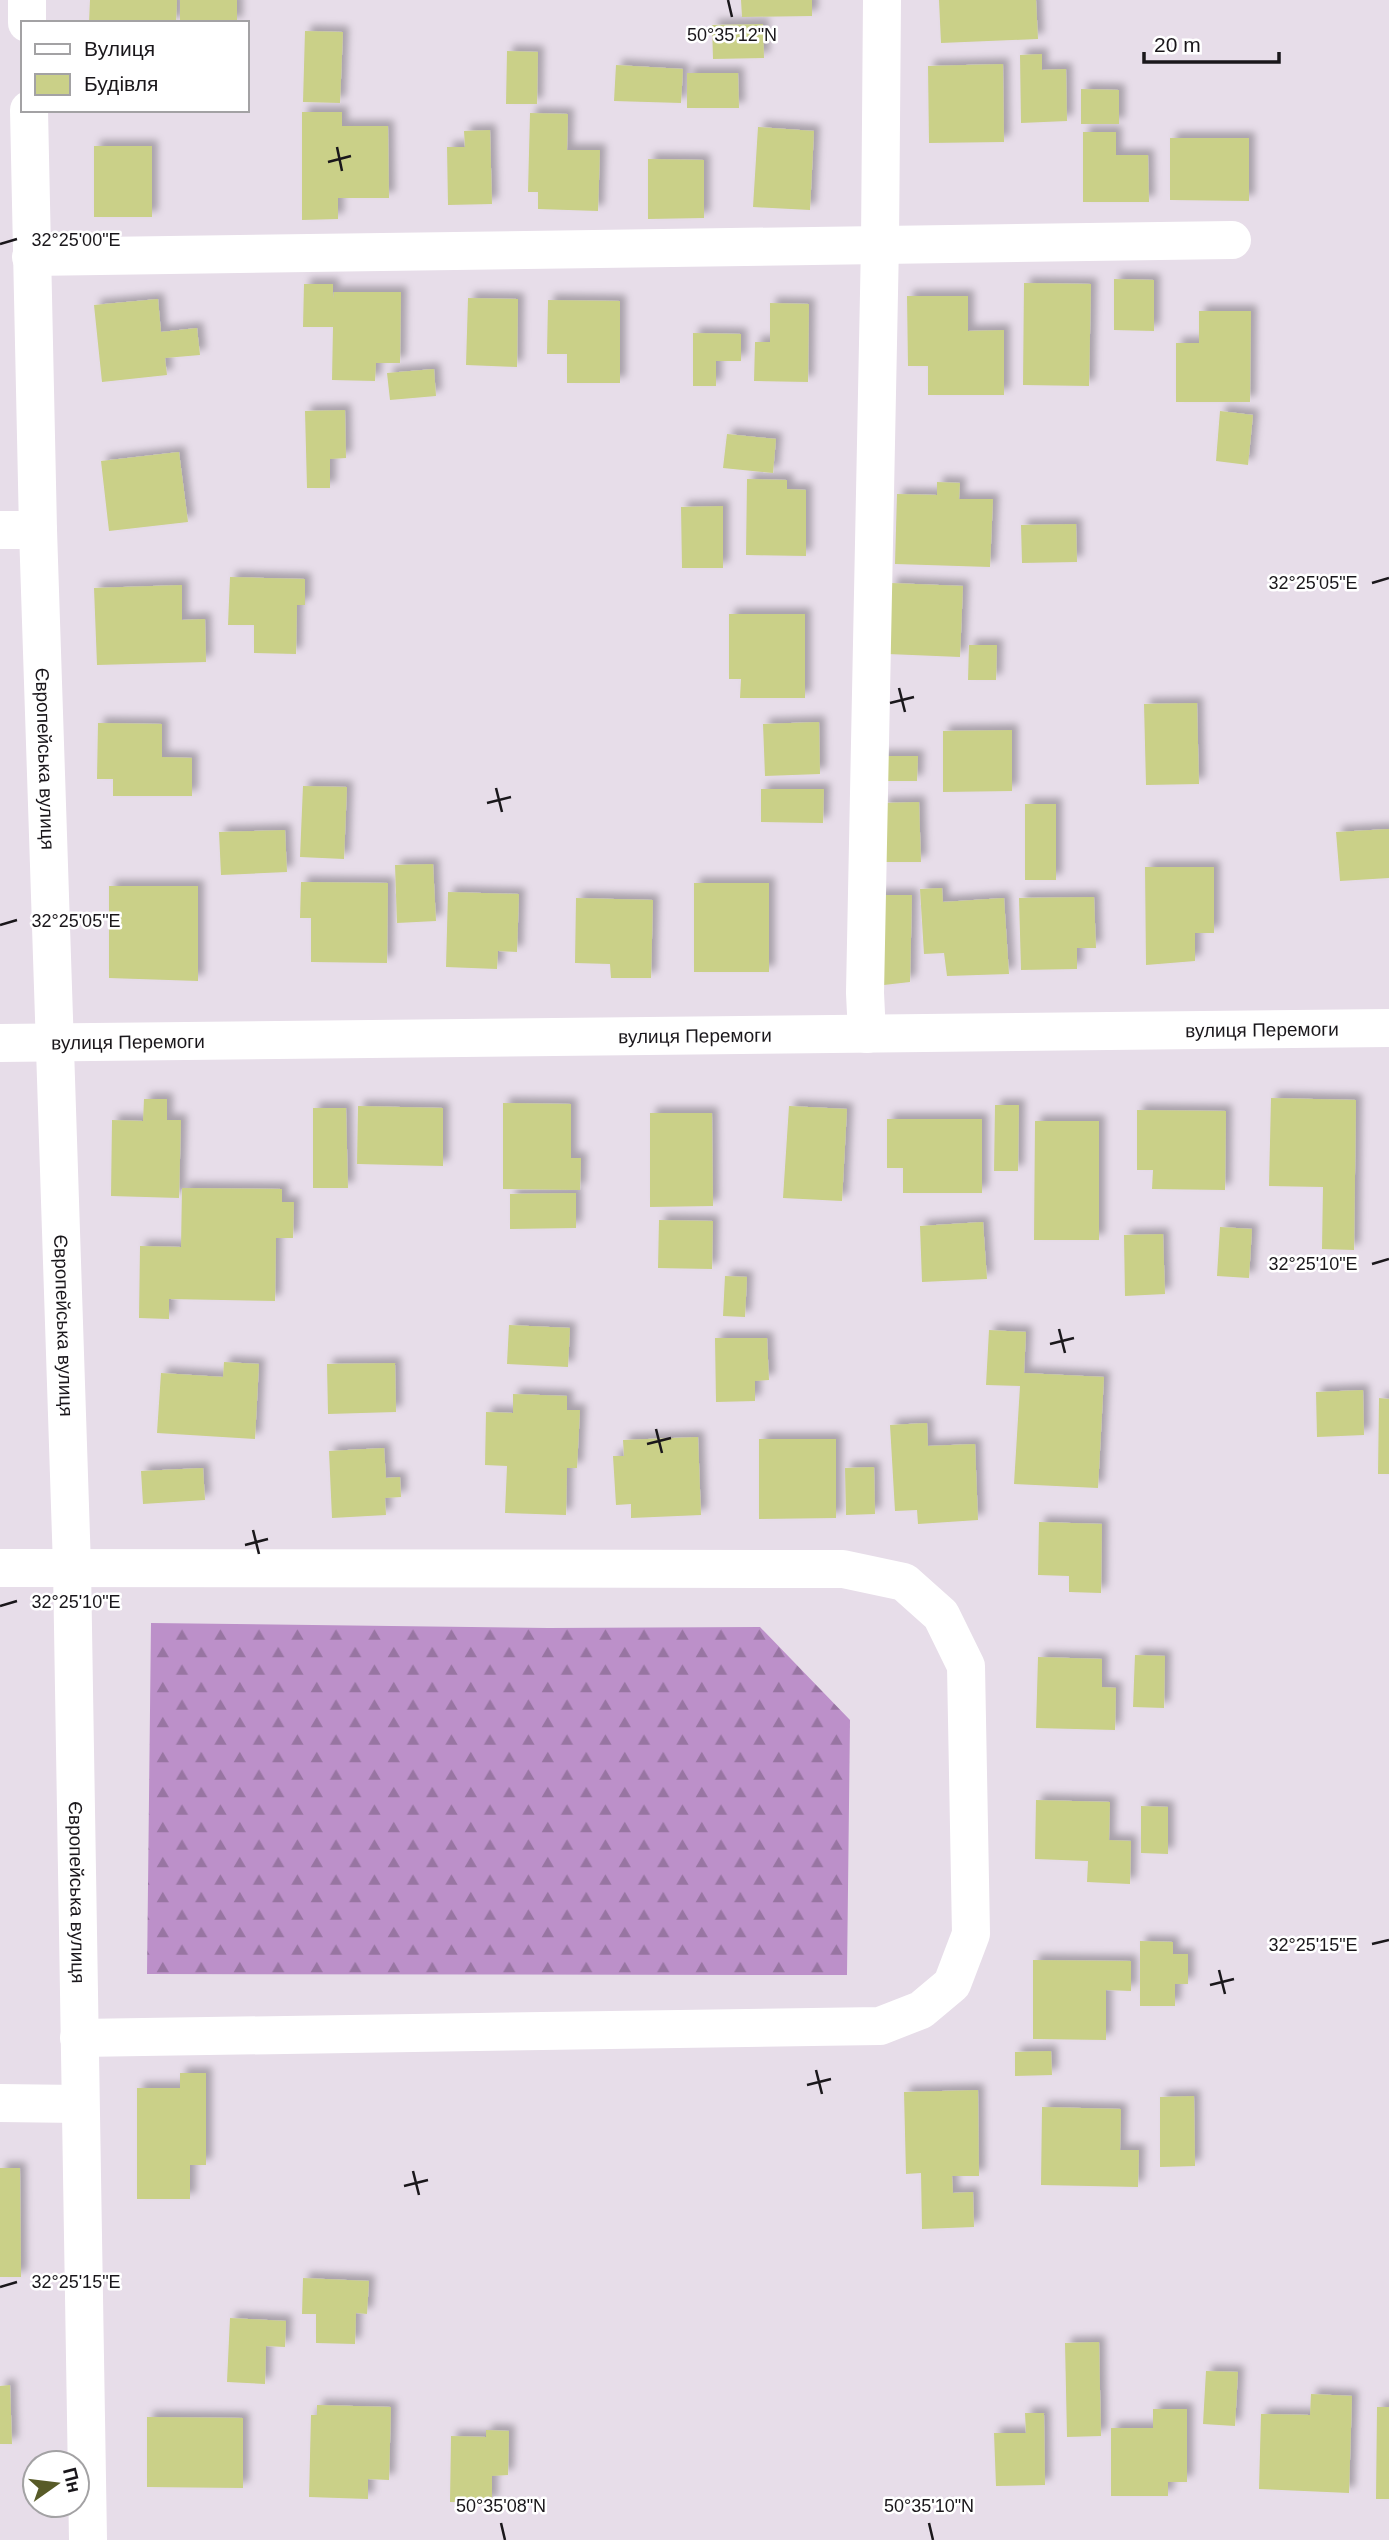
<svg xmlns="http://www.w3.org/2000/svg" width="1389" height="2540" viewBox="0 0 1389 2540" font-family="Helvetica,sans-serif">
<defs>
<pattern id="forest-firs" width="22" height="20" patternUnits="userSpaceOnUse" patternTransform="scale(1.75)"><rect width="22" height="20" fill="#bc90c9"/><path d="M5 1l3.5 6h-7zM16 11l3.5 6h-7z" fill="#9875a2"/></pattern>
<filter id="shadow"><feDropShadow dx="6" dy="-6" stdDeviation="3.5" flood-color="#0004"/></filter>
</defs>
<rect width="100%" height="100%" fill="#e7dde9"/>
<path fill="url(#forest-firs)" d="M 151,1623 L 548,1628 L 760,1627 L 850,1720 L 847,1975 L 147,1974 Z"/>
<path fill="#cad088" filter="url(#shadow)" d="M 90,0 L 177,0 L 176,23 L 89,23 Z
M 180,0 L 237,0 L 237,23 L 180,23 Z
M 741,0 L 812,0 L 812,16 L 742,17 Z
M 939,0 L 1036,0 L 1038,39 L 941,43 Z
M 763,24 L 764,58 L 713,59 L 712,25 Z
M 305,31 L 343,32 L 340,103 L 303,102 Z
M 507,51 L 538,52 L 537,104 L 506,104 Z
M 1042,54 L 1042,70 L 1066,69 L 1067,121 L 1021,123 L 1020,55 Z
M 1003,64 L 1004,142 L 929,143 L 928,66 Z
M 616,65 L 683,69 L 681,103 L 614,101 Z
M 687,73 L 738,73 L 739,108 L 687,108 Z
M 1081,89 L 1119,90 L 1119,124 L 1081,124 Z
M 302,112 L 342,112 L 342,126 L 388,126 L 389,198 L 338,198 L 338,219 L 302,220 Z
M 530,113 L 568,114 L 567,150 L 600,150 L 598,211 L 538,209 L 538,192 L 528,192 Z
M 758,127 L 814,131 L 810,210 L 753,207 Z
M 490,130 L 492,204 L 448,205 L 447,147 L 465,147 L 464,131 Z
M 1083,132 L 1116,132 L 1116,155 L 1148,155 L 1149,202 L 1083,202 Z
M 1170,138 L 1249,138 L 1249,201 L 1170,200 Z
M 94,146 L 152,146 L 152,217 L 94,217 Z
M 648,159 L 704,160 L 704,218 L 648,219 Z
M 1114,279 L 1154,280 L 1154,331 L 1114,330 Z
M 1024,283 L 1091,284 L 1089,386 L 1023,385 Z
M 304,284 L 333,284 L 333,299 L 334,292 L 401,292 L 400,363 L 376,363 L 375,381 L 332,380 L 333,327 L 303,327 Z
M 907,296 L 968,296 L 968,331 L 1004,330 L 1004,395 L 928,395 L 928,366 L 908,366 Z
M 468,298 L 518,299 L 517,367 L 466,365 Z
M 158,299 L 161,332 L 197,328 L 200,355 L 165,358 L 167,375 L 102,382 L 94,305 Z
M 548,300 L 620,301 L 620,383 L 567,383 L 567,354 L 547,354 Z
M 770,303 L 809,304 L 808,382 L 754,381 L 755,342 L 770,342 Z
M 1199,311 L 1251,311 L 1250,402 L 1176,402 L 1176,343 L 1199,343 Z
M 693,333 L 741,334 L 741,361 L 716,361 L 716,386 L 693,386 Z
M 434,369 L 436,396 L 390,400 L 387,373 Z
M 345,410 L 346,458 L 330,459 L 330,488 L 307,488 L 305,411 Z
M 1220,411 L 1253,415 L 1248,465 L 1216,461 Z
M 727,434 L 776,439 L 773,473 L 723,468 Z
M 179,452 L 188,522 L 109,531 L 101,461 Z
M 747,479 L 787,480 L 787,489 L 806,490 L 806,556 L 746,555 Z
M 937,482 L 960,483 L 959,499 L 993,499 L 990,567 L 895,564 L 897,494 L 937,495 Z
M 723,506 L 723,568 L 682,568 L 681,507 Z
M 1076,524 L 1077,562 L 1022,563 L 1021,525 Z
M 230,577 L 305,579 L 305,605 L 297,605 L 296,654 L 254,653 L 254,625 L 228,625 Z
M 891,583 L 963,586 L 960,657 L 888,654 Z
M 182,585 L 182,620 L 205,619 L 206,662 L 97,665 L 94,588 Z
M 729,614 L 805,614 L 805,698 L 740,698 L 741,679 L 729,679 Z
M 969,645 L 997,645 L 996,680 L 968,680 Z
M 1197,703 L 1199,784 L 1146,785 L 1144,704 Z
M 819,722 L 820,774 L 765,776 L 763,724 Z
M 98,723 L 162,724 L 162,757 L 192,758 L 192,796 L 113,796 L 113,779 L 97,779 Z
M 1012,730 L 1012,791 L 943,792 L 943,731 Z
M 878,756 L 918,756 L 917,781 L 878,781 Z
M 303,786 L 347,787 L 344,859 L 300,857 Z
M 761,789 L 824,789 L 823,823 L 761,822 Z
M 919,802 L 921,862 L 884,862 L 882,803 Z
M 1025,804 L 1056,804 L 1056,880 L 1025,880 Z
M 1389,829 L 1389,878 L 1340,881 L 1336,832 Z
M 285,830 L 287,872 L 221,875 L 219,832 Z
M 433,864 L 436,921 L 397,923 L 395,865 Z
M 1145,867 L 1214,867 L 1214,933 L 1195,933 L 1195,961 L 1146,965 Z
M 301,882 L 388,883 L 387,963 L 311,962 L 311,918 L 300,918 Z
M 694,883 L 769,883 L 769,972 L 694,972 Z
M 109,886 L 198,886 L 198,981 L 109,978 Z
M 942,888 L 943,902 L 1004,898 L 1009,974 L 947,976 L 944,953 L 924,954 L 920,889 Z
M 448,892 L 519,894 L 517,952 L 498,951 L 497,969 L 446,967 Z
M 875,895 L 912,895 L 910,982 L 875,986 Z
M 1094,897 L 1096,948 L 1077,948 L 1077,969 L 1021,970 L 1019,898 Z
M 576,898 L 653,900 L 651,978 L 611,978 L 610,964 L 575,963 Z
M 1271,1098 L 1356,1100 L 1354,1250 L 1322,1249 L 1323,1187 L 1269,1186 Z
M 144,1099 L 167,1099 L 167,1120 L 181,1120 L 179,1198 L 111,1196 L 112,1120 L 143,1121 Z
M 503,1103 L 571,1104 L 571,1158 L 581,1158 L 580,1190 L 503,1189 Z
M 995,1105 L 1019,1105 L 1018,1171 L 994,1171 Z
M 358,1106 L 443,1108 L 443,1166 L 357,1164 Z
M 789,1106 L 847,1109 L 842,1201 L 783,1198 Z
M 313,1108 L 346,1108 L 348,1188 L 313,1188 Z
M 1137,1110 L 1226,1111 L 1225,1190 L 1152,1189 L 1153,1170 L 1137,1170 Z
M 650,1113 L 712,1113 L 713,1206 L 650,1207 Z
M 887,1119 L 982,1119 L 982,1193 L 903,1193 L 903,1168 L 887,1168 Z
M 1035,1121 L 1099,1121 L 1099,1240 L 1034,1240 Z
M 182,1188 L 282,1189 L 282,1202 L 294,1202 L 293,1238 L 276,1238 L 275,1301 L 169,1299 L 169,1319 L 139,1318 L 140,1246 L 181,1247 Z
M 576,1193 L 576,1228 L 510,1229 L 510,1194 Z
M 659,1220 L 713,1221 L 712,1269 L 658,1268 Z
M 983,1222 L 987,1279 L 922,1282 L 920,1226 Z
M 1220,1227 L 1252,1229 L 1249,1278 L 1217,1276 Z
M 1163,1234 L 1165,1294 L 1125,1296 L 1124,1235 Z
M 725,1276 L 747,1277 L 745,1317 L 723,1316 Z
M 509,1325 L 570,1328 L 568,1367 L 507,1364 Z
M 989,1330 L 1026,1332 L 1024,1373 L 1104,1377 L 1098,1488 L 1014,1484 L 1020,1386 L 986,1385 Z
M 715,1338 L 767,1338 L 769,1380 L 755,1381 L 755,1401 L 716,1402 Z
M 224,1362 L 259,1364 L 255,1439 L 157,1433 L 161,1373 L 223,1377 Z
M 395,1363 L 396,1412 L 328,1414 L 327,1364 Z
M 1363,1390 L 1364,1435 L 1317,1437 L 1316,1392 Z
M 513,1394 L 567,1396 L 567,1410 L 580,1410 L 577,1468 L 567,1468 L 566,1515 L 505,1513 L 507,1466 L 485,1465 L 486,1412 L 513,1413 Z
M 1379,1398 L 1389,1399 L 1389,1474 L 1378,1474 Z
M 927,1423 L 928,1446 L 975,1444 L 978,1520 L 918,1524 L 917,1510 L 895,1511 L 890,1425 Z
M 698,1437 L 701,1515 L 631,1518 L 631,1504 L 616,1505 L 613,1456 L 624,1456 L 623,1440 Z
M 759,1439 L 836,1439 L 836,1518 L 759,1519 Z
M 384,1448 L 386,1478 L 400,1477 L 401,1497 L 385,1498 L 386,1515 L 332,1518 L 329,1451 Z
M 874,1467 L 875,1514 L 846,1515 L 845,1468 Z
M 203,1468 L 205,1500 L 143,1504 L 141,1471 Z
M 1039,1522 L 1102,1524 L 1101,1593 L 1069,1592 L 1069,1576 L 1038,1575 Z
M 1135,1655 L 1165,1656 L 1164,1708 L 1133,1707 Z
M 1038,1657 L 1102,1659 L 1102,1687 L 1116,1688 L 1115,1730 L 1036,1728 Z
M 1036,1800 L 1110,1802 L 1109,1840 L 1131,1841 L 1130,1884 L 1087,1882 L 1088,1861 L 1035,1859 Z
M 1141,1806 L 1168,1807 L 1168,1854 L 1141,1853 Z
M 1140,1941 L 1173,1942 L 1173,1954 L 1188,1954 L 1188,1984 L 1175,1984 L 1175,2006 L 1140,2006 Z
M 1033,1960 L 1131,1961 L 1131,1991 L 1106,1990 L 1106,2040 L 1033,2039 Z
M 1051,2051 L 1052,2075 L 1015,2076 L 1015,2052 Z
M 180,2073 L 206,2073 L 206,2165 L 190,2165 L 190,2199 L 137,2199 L 137,2088 L 180,2088 Z
M 978,2090 L 979,2176 L 952,2176 L 953,2193 L 973,2192 L 974,2227 L 922,2229 L 921,2173 L 906,2174 L 904,2092 Z
M 1194,2096 L 1195,2166 L 1160,2167 L 1160,2097 Z
M 1042,2107 L 1121,2109 L 1120,2150 L 1139,2150 L 1138,2187 L 1041,2185 Z
M 0,2168 L 20,2168 L 21,2277 L 0,2277 Z
M 303,2278 L 369,2281 L 367,2314 L 356,2313 L 355,2344 L 316,2343 L 316,2314 L 302,2314 Z
M 230,2318 L 286,2321 L 285,2347 L 266,2346 L 265,2384 L 227,2382 Z
M 1099,2342 L 1101,2436 L 1067,2437 L 1065,2343 Z
M 1206,2371 L 1238,2372 L 1235,2426 L 1203,2424 Z
M 10,2385 L 12,2444 L 0,2444 L 0,2386 Z
M 1311,2394 L 1352,2396 L 1349,2493 L 1259,2489 L 1261,2414 L 1310,2415 Z
M 317,2405 L 391,2407 L 389,2480 L 368,2479 L 368,2499 L 309,2497 L 311,2415 L 317,2415 Z
M 1377,2407 L 1389,2407 L 1389,2499 L 1376,2499 Z
M 1153,2409 L 1187,2409 L 1187,2482 L 1168,2482 L 1168,2496 L 1111,2496 L 1111,2428 L 1153,2428 Z
M 1025,2413 L 1044,2413 L 1045,2485 L 996,2486 L 994,2433 L 1026,2433 Z
M 147,2417 L 243,2418 L 243,2488 L 147,2487 Z
M 486,2430 L 509,2431 L 508,2475 L 492,2476 L 492,2503 L 450,2502 L 451,2436 L 486,2437 Z"/>
<g fill="none" stroke-linecap="round" stroke-linejoin="round">
<g stroke="#fff" stroke-width="38">
<path d="M 27,0 L 27,23"/>
<path id="s1" d="M 29,110 L 38,530 L 72,1567 L 88,2540"/>
<path d="M 31,257 L 1232,240"/>
<path d="M 0,530 L 38,530"/>
<path d="M 867,1034 L 865,993 L 880,243 L 882,0"/>
<path d="M 0,1568 L 843,1569 L 904,1582 L 941,1615 L 966,1666 L 971,1934 L 952,1984 L 921,2010 L 880,2026 L 79,2038"/>
<path d="M 0,2103 L 80,2104"/>
</g>
<path stroke="#fff" stroke-width="38" id="s2" d="M 0,1043 L 1389,1028"/>
</g>
<path fill="none" stroke="#1a171b" stroke-width="2.5" d="M 728,0 L 732,17M 337,147 L 342,171M 328,162 L 351,156M 0,244 L 17,239M 1372,583 L 1389,578M 899,688 L 905,712M 890,703 L 914,697M 496,788 L 502,812M 487,803 L 511,797M 0,925 L 17,920M 1372,1264 L 1389,1259M 1059,1329 L 1065,1353M 1050,1344 L 1074,1338M 656,1429 L 662,1453M 647,1444 L 671,1438M 253,1530 L 259,1554M 245,1545 L 268,1539M 0,1606 L 17,1601M 1372,1944 L 1389,1940M 1219,1970 L 1225,1994M 1210,1985 L 1234,1979M 816,2070 L 822,2094M 807,2085 L 831,2079M 413,2171 L 419,2195M 404,2186 L 428,2180M 0,2287 L 17,2282M 501,2523 L 505,2540M 929,2523 L 933,2540"/>
<g text-anchor="middle" stroke-width="5" stroke-linejoin="round" paint-order="stroke">
<g font-size="19" fill="#1a171b" stroke="#fff">
<text dy="7" stroke="none"><textPath href="#s1" startOffset="649">Європейська вулиця</textPath></text>
<text dy="7" stroke="none"><textPath href="#s2" startOffset="1262">вулиця Перемоги</textPath></text>
<text dy="7" stroke="none"><textPath href="#s2" startOffset="695">вулиця Перемоги</textPath></text>
<text dy="7" stroke="none"><textPath href="#s2" startOffset="128">вулиця Перемоги</textPath></text>
<text dy="7" stroke="none"><textPath href="#s1" startOffset="1216">Європейська вулиця</textPath></text>
<text dy="7" stroke="none"><textPath href="#s1" startOffset="1783">Європейська вулиця</textPath></text>
</g>
</g>
<g font-size="18" text-anchor="middle" fill="#1a171b" stroke="#fff" stroke-width="5" stroke-linejoin="round" paint-order="stroke">
<text x="732" y="41">50°35'12"N</text>
<text x="76" y="246">32°25'00"E</text>
<text x="1313" y="589">32°25'05"E</text>
<text x="76" y="927">32°25'05"E</text>
<text x="1313" y="1270">32°25'10"E</text>
<text x="76" y="1608">32°25'10"E</text>
<text x="1313" y="1951">32°25'15"E</text>
<text x="76" y="2288">32°25'15"E</text>
<text x="501" y="2512">50°35'08"N</text>
<text x="929" y="2512">50°35'10"N</text>
</g>
<rect x="21" y="21" width="228" height="91" fill="#ffffff" stroke="#a3a2a4" stroke-width="2"/>
<rect x="35" y="44" width="35" height="10" fill="#ffffff" stroke="#a3a2a4" stroke-width="2"/>
<text x="84" y="56" font-size="21" fill="#1a171b">Вулиця</text>
<rect x="35" y="74" width="35" height="21" fill="#cad088" stroke="#a3a2a4" stroke-width="2"/>
<text x="84" y="91" font-size="21" fill="#1a171b">Будівля</text>
<g transform="translate(56 2484) rotate(76)"><circle r="33" fill="#ffffff" stroke="#a3a2a4" stroke-width="2"/>
<path d="M0-5L12 26L0 18L-12 26Z" fill="#585b28"/>
<text y="-10" font-size="19" font-weight="bold" text-anchor="middle" fill="#1a171b">Пн</text>
</g>
<path d="M1144 52v10h135v-10" fill="none" stroke="#1a171b" stroke-width="3.5"/>
<text x="1154" y="52" font-size="21" fill="#1a171b" stroke="#ffffff" stroke-width="5" paint-order="stroke">20 m</text>
</svg>
